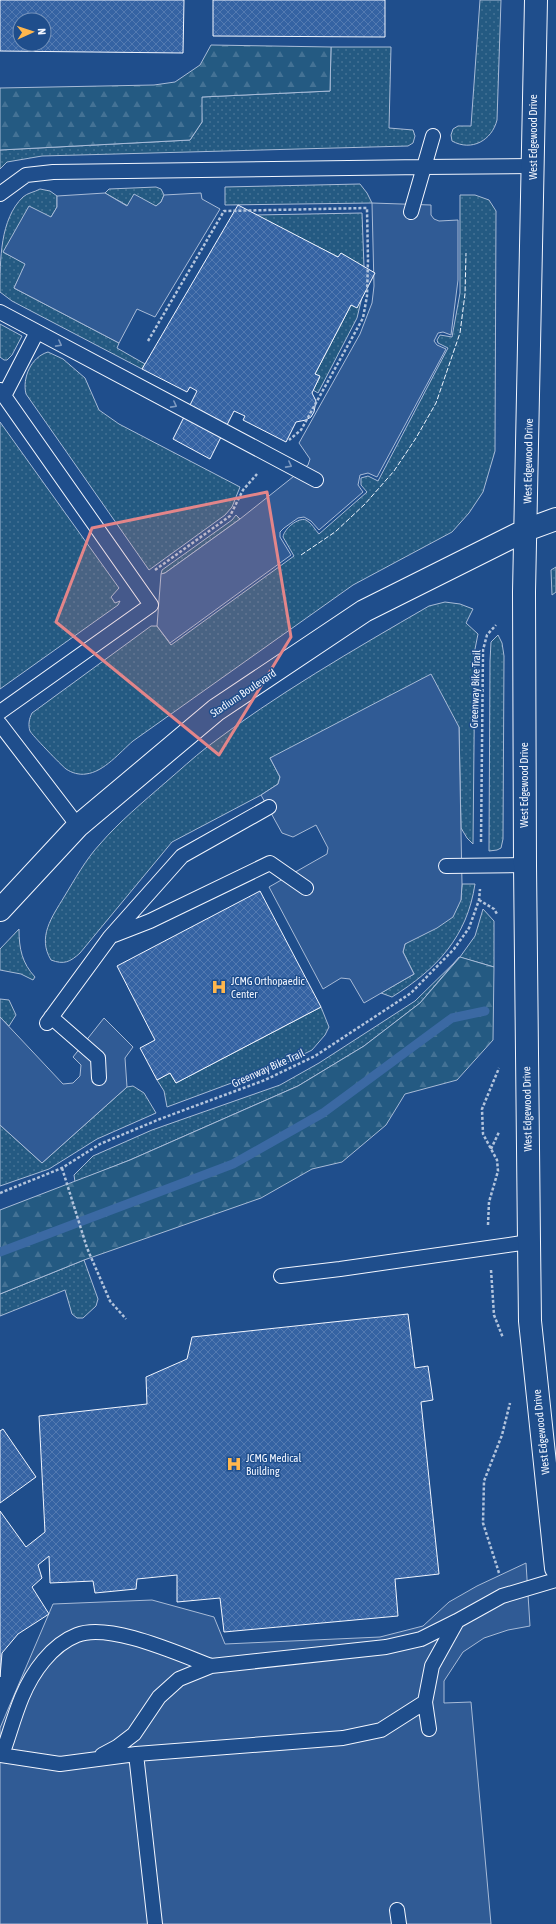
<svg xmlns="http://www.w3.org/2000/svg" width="556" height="1924" viewBox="0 0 556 1924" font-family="'Asap Condensed',sans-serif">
<defs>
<pattern id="grass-dots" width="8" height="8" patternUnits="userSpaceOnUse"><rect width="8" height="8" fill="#245a82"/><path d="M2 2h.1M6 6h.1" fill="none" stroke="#447295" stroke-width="1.8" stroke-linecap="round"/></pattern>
<pattern id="forest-firs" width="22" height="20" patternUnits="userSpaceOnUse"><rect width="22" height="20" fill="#245a82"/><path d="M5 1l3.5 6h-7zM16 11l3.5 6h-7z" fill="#447295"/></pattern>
<pattern id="building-cross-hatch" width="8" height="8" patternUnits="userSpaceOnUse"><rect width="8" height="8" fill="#3563a3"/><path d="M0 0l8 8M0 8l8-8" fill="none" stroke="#537ab1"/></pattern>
</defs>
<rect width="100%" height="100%" fill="#1f4e8c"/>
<path fill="url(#grass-dots)" stroke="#a8bbd7" d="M 480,0 L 501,0 L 497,120 C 492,140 472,152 452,141 L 451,135 L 453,129 L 458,126 L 471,126 Z
M 331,47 L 391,47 L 389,128 L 413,130 L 415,136 L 413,143 L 408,146 L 42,156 L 7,162 L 0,169 L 0,150 L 190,140 L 202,122 L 201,97 L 330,91 Z
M 360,184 L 367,193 L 372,203 L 225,205 L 225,187 Z
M 156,187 L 161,189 L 164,195 L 161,202 L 156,206 L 128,206 L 105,193 L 109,189 Z
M 40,189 L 50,191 L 57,196 L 57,207 L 51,217 L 3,252 L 26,264 L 14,288 L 119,343 L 117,348 L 145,364 L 142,369 L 12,301 L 0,292 C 0,260 0,219 23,197 C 27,193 35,192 40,189 Z
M 460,195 L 475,195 L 489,200 L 496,211 L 495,451 L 483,492 L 469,513 L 452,532 L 353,585 L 133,741 C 120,752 104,772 86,774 C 79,775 72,773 66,769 C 61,765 32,735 30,731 C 28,725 29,719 32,713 L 151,626 L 157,626 L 171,645 L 294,556 L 283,537 C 284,529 298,517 306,520 C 312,523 315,530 319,534 L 367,492 L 361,485 L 361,478 L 368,476 L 378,481 L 448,348 L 438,343 L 437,340 L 440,335 L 452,337 L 460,293 Z
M 362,213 L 364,267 L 338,257 L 255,215 Z
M 362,297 L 357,318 L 318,393 L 313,390 L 320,377 L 315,374 L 351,305 Z
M 0,324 L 22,336 L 12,355 L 7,360 L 4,360 L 0,357 Z
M 48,352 L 63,359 L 85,378 L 99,410 L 119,424 L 240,487 L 232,507 L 225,515 L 149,570 L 26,394 C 22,378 31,357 48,352 Z
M 0,422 L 119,588 L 111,597 L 115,603 L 120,601 L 118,605 L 0,689 Z
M 236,515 L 240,519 L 165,573 L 161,574 L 162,570 L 232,520 Z
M 556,567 L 556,592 L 552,595 L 551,570 Z
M 445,602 L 460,604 L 473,609 L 466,623 L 478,634 L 475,649 L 473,844 L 467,838 L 461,828 L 459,727 L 270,758 L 280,777 L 278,784 L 261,795 L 172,842 L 80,953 C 70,962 64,965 51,960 C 37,937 52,917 64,897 C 75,879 86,859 100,844 C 119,822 143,802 166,782 C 180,770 193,758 207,747 C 277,694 353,650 429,606 Z
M 498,635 L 502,643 L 504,656 L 503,839 L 501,848 L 497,850 L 489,851 L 490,661 L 491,642 Z
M 462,884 L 475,884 C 467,937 437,969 392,997 L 381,993 L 414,974 L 403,952 L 405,944 L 461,900 Z
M 483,909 L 494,921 L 494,967 L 459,957 L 420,1003 L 364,1046 L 298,1086 L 130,1160 L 75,1182 L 74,1175 L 93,1156 L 152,1130 L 280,1085 L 319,1063 L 415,1001 L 460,957 L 475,936 Z
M 19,929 C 19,949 22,963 35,977 L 33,980 L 21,974 L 0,970 L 0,949 Z
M 0,999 L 9,1000 L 16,1015 L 9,1026 L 0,1017 Z
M 321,1007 L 329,1027 L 325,1035 L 312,1050 L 288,1062 L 167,1107 L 164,1091 L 157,1080 L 170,1073 L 176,1083 Z
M 133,1086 L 144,1093 L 156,1113 L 97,1139 L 49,1169 L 0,1186 L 0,1125 L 42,1163 L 127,1087 Z
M 84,1260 L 98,1299 L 96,1306 L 83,1318 L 77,1318 L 72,1314 L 65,1290 L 0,1316 L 0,1294 Z"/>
<path fill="url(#forest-firs)" stroke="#a8bbd7" d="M 211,45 L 331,47 L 330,91 L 202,97 L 202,122 L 190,140 L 0,150 L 0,88 L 154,85 L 175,82 L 200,65 Z
M 460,957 L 494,967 L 493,1040 L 457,1080 L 405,1094 L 386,1125 L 342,1162 L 312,1169 L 261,1198 L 84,1260 L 0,1294 L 0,1210 L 130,1160 L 298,1086 L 364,1046 L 420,1003 Z"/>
<path fill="#305b95" stroke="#a8bbd7" d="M 105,193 L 127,206 L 134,194 L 156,206 L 161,202 L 164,195 L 201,193 L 202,199 L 220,209 L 155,317 L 137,309 L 119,343 L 14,288 L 25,264 L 3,252 L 29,206 L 51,217 L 57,207 L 57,196 Z
M 372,203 L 431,205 L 431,215 L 434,219 L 439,221 L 458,220 L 458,280 L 451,335 L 443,332 L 438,333 L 434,341 L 437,345 L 446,349 L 377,477 L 368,473 L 360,475 L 358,485 L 363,492 L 319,530 L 311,521 L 304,517 L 298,518 L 284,528 L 280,532 L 280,537 L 291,555 L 170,643 L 157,626 L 161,574 L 165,573 L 240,519 L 308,465 L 310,459 L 299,443 L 360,334 L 372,303 L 374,286 Z
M 431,674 L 459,727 L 462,884 L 461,900 L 453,917 L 437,928 L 405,944 L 403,952 L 414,974 L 364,1003 L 350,979 L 341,978 L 323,989 L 269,887 L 327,854 L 328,848 L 316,825 L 293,837 L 282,833 L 261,795 L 278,784 L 280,777 L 270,758 Z
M 0,1017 L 63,1084 L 73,1083 L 80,1076 L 81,1065 L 73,1057 L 104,1018 L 133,1047 L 125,1058 L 127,1087 L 42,1163 L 0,1125 Z
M 526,1563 L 530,1626 L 508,1630 L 484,1638 L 463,1652 L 444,1681 L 444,1703 L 471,1702 L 491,1924 L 0,1924 L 0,1728 L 53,1604 L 152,1600 L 214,1617 L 225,1644 L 380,1637 L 423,1626 L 449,1602 L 477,1586 Z"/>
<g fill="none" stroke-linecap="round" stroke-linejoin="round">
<path stroke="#3b69a3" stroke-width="9" d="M 0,1252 L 233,1164 L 323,1113 L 452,1018 L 485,1011"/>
</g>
<path fill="url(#building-cross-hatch)" stroke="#f2f6ff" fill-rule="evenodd" d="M 0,0 L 184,0 L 183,53 L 0,51 ZM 20,20 L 44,20 L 44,44 L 20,44 Z
M 213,0 L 385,0 L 385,37 L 213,36 Z
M 238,205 L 338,257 L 341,253 L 375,273 L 357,308 L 351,305 L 315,374 L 320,376 L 312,393 L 316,401 L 314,412 L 311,417 L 306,420 L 296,422 L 286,442 L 243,420 L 245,416 L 234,411 L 210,459 L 173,439 L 197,391 L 190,387 L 187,392 L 142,369 Z
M 260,891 L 321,1007 L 176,1083 L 170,1073 L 157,1080 L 140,1048 L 155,1040 L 117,966 Z
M 408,1314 L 415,1368 L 428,1366 L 433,1400 L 421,1402 L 439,1574 L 395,1579 L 398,1616 L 224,1632 L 220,1598 L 177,1602 L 177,1575 L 137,1579 L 136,1589 L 95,1593 L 93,1581 L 50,1583 L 49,1556 L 38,1565 L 42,1578 L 32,1587 L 49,1614 L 18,1634 L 2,1653 L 0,1677 L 0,1511 L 26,1547 L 45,1532 L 39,1416 L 147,1404 L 146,1377 L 187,1359 L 192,1337 Z
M 3,1429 L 36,1477 L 0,1503 L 0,1431 Z"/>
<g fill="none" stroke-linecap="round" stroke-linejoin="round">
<g stroke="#f2f6ff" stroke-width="16">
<path id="lane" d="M 433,136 L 424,167 L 533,166
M 0,194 L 26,175 L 53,172 L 424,167 L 411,212
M 0,312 L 316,480
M 0,390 L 151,605 L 0,712
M 4,396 L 37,332
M 0,724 L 78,826
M 446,866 L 525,865
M 114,935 L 150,921 L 270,863 L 306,888
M 51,1017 L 98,1058 L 99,1078
M 47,1023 L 110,937 L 182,856 L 269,807
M 281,1276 L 340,1269 L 529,1242
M 425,1702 L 429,1729
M 136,1754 L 155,1924
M 0,1755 L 60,1764 L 136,1754 L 343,1738 L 381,1730 L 425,1702 L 432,1666 L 457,1621 L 502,1596 L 556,1580
M 2,1755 C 9,1736 14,1716 22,1697 C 32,1673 51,1645 77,1635 C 109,1622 179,1654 211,1666
M 102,1755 L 117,1747 L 134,1734 L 159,1697 L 179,1679 L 211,1666 L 386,1647 L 421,1639 L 457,1621
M 397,1910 L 399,1924"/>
</g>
<g stroke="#f2f6ff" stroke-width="24">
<path id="secondary" d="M 536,0 L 524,592 L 525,865 L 529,1242 L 530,1321 L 556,1568
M 0,910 L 78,826 L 216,710 L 364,611 L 526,530 L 556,519"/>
</g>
<path stroke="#b3c4dc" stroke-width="2.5" stroke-dasharray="3 2" stroke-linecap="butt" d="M 148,341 L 224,211 L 367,208 L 368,260 L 367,296 L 363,318 L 301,430 L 289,440
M 155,570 L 230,516 L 243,490 L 257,474
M 481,842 L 483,650 L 487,635 L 496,625
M 479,900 L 494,909 L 497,914
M 491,1149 L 499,1132
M 62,1168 L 87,1248 L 110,1301 L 126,1319
M 0,1193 L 62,1168 L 100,1144 L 160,1119 L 265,1080 L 315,1056 L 411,993 L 454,949 L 469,928 L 479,900 L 480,889
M 488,1225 L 489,1202 L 498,1171 L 497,1160 L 483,1134 L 482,1109 L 499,1068
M 491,1270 L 494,1315 L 503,1338
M 499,1573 L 483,1523 L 484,1481 L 502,1435 L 510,1403"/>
<use href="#lane" stroke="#1f4e8c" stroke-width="14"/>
<use href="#secondary" stroke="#1f4e8c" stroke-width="22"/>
<path stroke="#f2f6ff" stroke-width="1" stroke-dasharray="5 2" stroke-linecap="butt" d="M 301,555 L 335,532 L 365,504 L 394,471 L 416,438 L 436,403 L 460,333 L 465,294 L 466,253"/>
</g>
<defs><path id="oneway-chevron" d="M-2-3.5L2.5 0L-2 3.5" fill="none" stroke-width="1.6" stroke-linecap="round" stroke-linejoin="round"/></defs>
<g stroke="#7e9ac0">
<use href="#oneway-chevron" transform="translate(59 344) rotate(28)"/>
<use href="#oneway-chevron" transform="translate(174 405) rotate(28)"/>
<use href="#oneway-chevron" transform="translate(289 465) rotate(28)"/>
</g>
<path fill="#e38589" fill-opacity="0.2" stroke="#e38589" stroke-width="3" stroke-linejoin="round" d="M 267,492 L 291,637 L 219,755 L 56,622 L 92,528 Z"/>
<defs>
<g id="hospital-bare" transform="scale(1.2)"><path d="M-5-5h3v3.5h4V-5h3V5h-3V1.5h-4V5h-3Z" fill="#ffb74d" stroke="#1f4e8c" stroke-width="2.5" paint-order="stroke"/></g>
</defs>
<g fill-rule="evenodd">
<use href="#hospital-bare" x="219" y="987"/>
<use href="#hospital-bare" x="234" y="1464"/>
</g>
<g text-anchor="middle" stroke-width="3" stroke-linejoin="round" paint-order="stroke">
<g font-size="11" fill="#f2f6ff" stroke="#1f4e8c">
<text transform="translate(533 137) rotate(-90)" y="4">West Edgewood Drive</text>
<text transform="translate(528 461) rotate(-89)" y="4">West Edgewood Drive</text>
<text transform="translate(475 689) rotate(-88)" y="4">Greenway Bike Trail</text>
<text transform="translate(243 693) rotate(-34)" y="4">Stadium Boulevard</text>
<text transform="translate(524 785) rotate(-90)" y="4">West Edgewood Drive</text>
<text transform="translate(268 1068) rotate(-24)" y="4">Greenway Bike Trail</text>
<text transform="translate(527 1109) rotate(-91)" y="4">West Edgewood Drive</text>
<text transform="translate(541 1432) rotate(-96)" y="4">West Edgewood Drive</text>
</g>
<g font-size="11" fill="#f2f6ff" stroke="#1f4e8c" text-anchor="start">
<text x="231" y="985">JCMG Orthopaedic<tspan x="231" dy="13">Center</tspan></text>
<text x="246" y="1462">JCMG Medical<tspan x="246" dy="13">Building</tspan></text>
</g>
</g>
<g transform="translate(32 32) rotate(87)"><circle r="19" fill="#1f4e8c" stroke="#7391ba"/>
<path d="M0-3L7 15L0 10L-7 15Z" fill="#ffb74d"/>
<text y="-6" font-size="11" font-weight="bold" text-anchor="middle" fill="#f2f6ff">N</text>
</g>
</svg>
